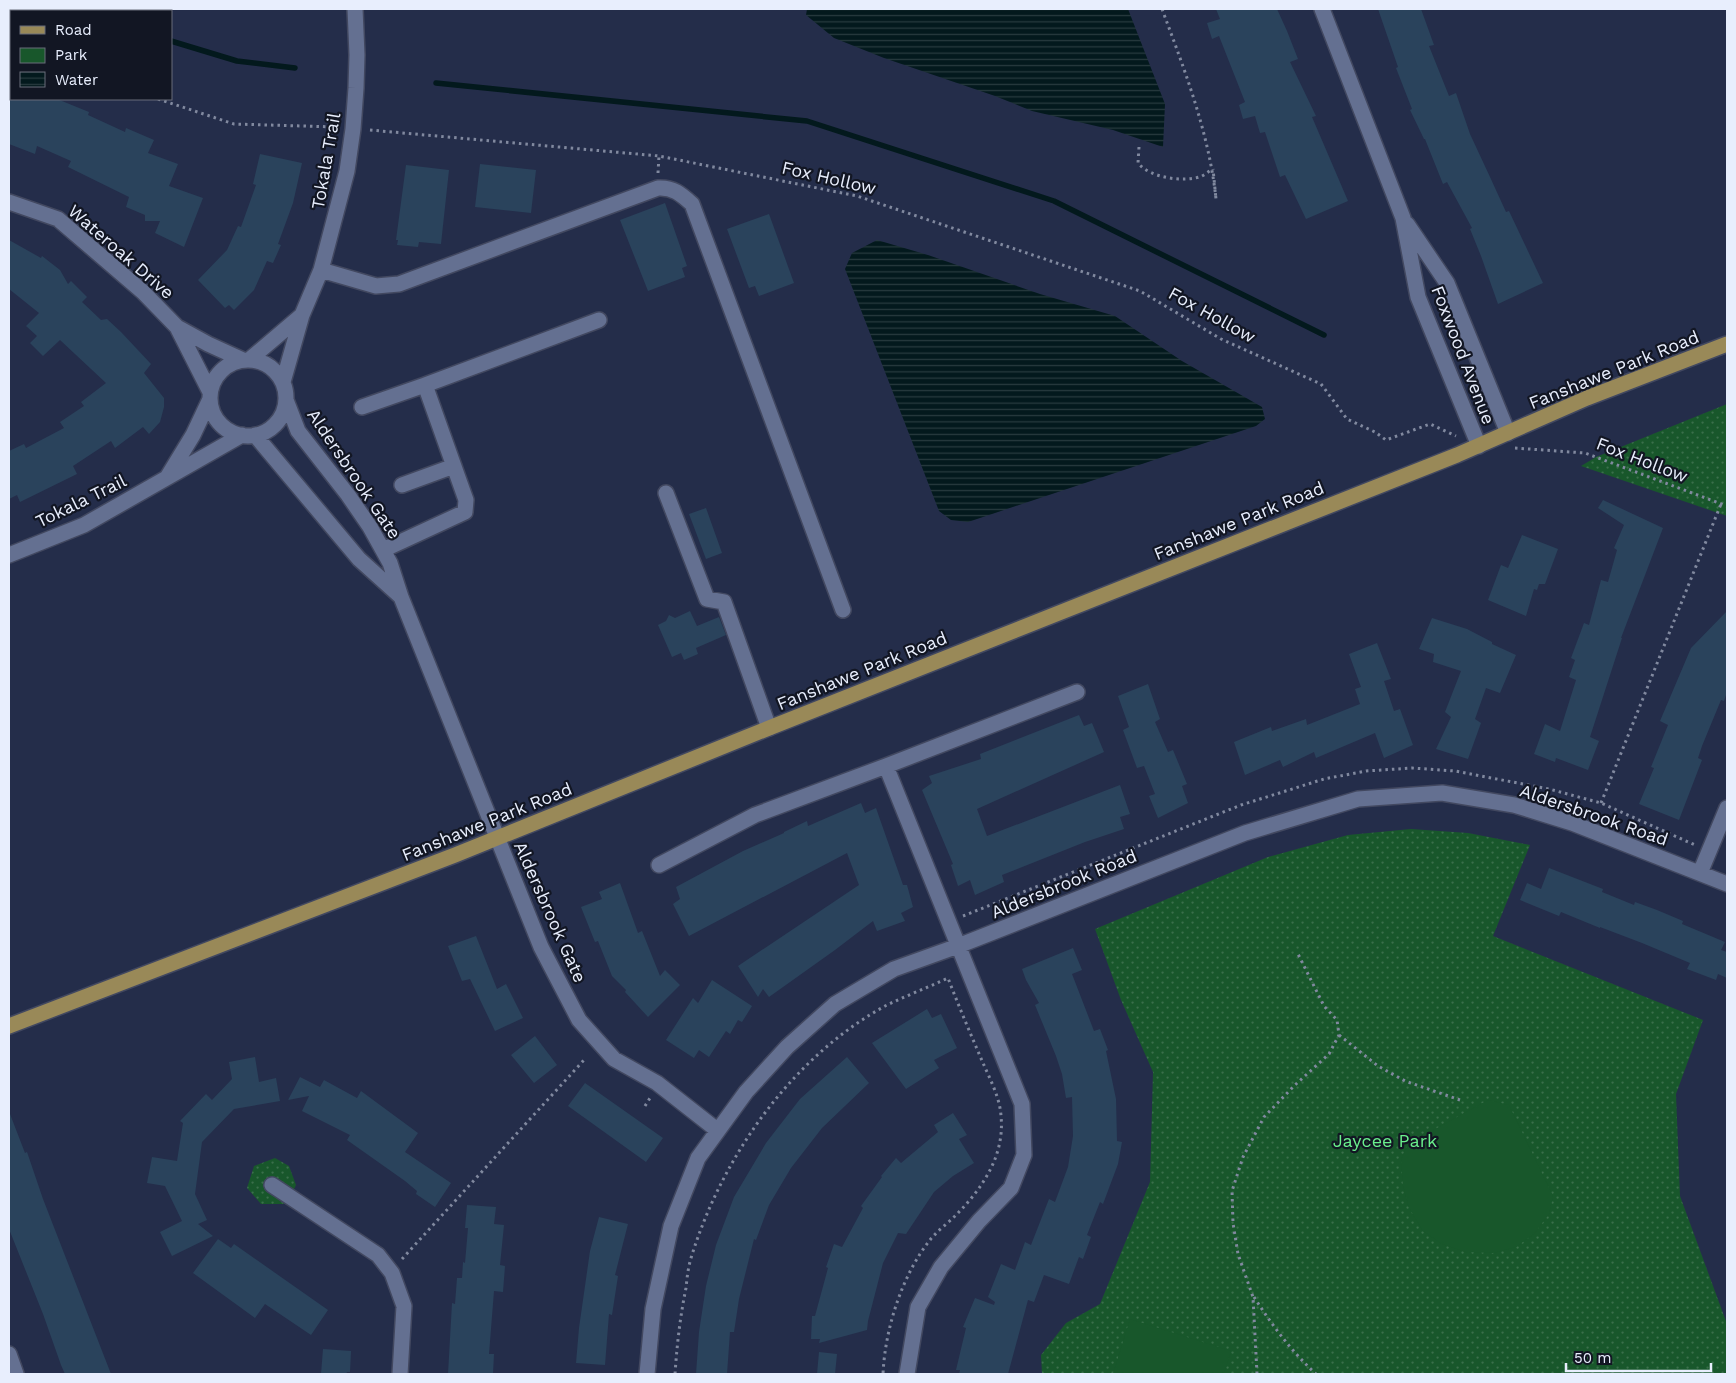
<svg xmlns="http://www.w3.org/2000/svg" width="1736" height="1383" viewBox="0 0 1736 1383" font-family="'Work Sans',sans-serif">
<defs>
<pattern id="green-dots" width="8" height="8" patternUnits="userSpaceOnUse" patternTransform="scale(1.25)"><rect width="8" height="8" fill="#18572b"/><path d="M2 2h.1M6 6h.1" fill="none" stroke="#3a6f4b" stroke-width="1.8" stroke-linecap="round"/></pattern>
<pattern id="water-rules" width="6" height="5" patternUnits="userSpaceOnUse" patternTransform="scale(1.25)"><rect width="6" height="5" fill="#03191d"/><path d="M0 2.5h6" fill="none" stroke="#283b3f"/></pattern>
</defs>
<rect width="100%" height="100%" fill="#242d4a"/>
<path fill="url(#green-dots)" d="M 1727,404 L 1727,516 L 1581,466 L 1596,457 Z
M 1411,829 L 1468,833 L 1530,845 L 1493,936 L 1703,1020 L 1676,1094 L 1680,1196 L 1727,1324 L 1727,1374 L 1042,1374 L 1041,1355 L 1066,1323 L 1100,1304 L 1150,1182 L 1153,1072 L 1121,1000 L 1095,929 L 1268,857 L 1348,835 Z
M 275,1158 L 289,1166 L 296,1185 L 287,1204 L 261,1204 L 247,1188 L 254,1166 Z"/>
<path fill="#18572b" d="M 1488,1100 L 1509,1105 L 1553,1196 L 1549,1214 L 1534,1234 L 1516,1247 L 1493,1253 L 1466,1252 L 1442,1244 L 1423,1231 L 1409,1208 L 1403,1186 L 1401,1160 L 1408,1144 Z
M 1130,1319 L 1231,1351 L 1224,1374 L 1113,1374 Z"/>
<path fill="url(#water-rules)" d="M 807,9 L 1128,9 L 1165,104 L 1163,147 L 1113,130 L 1032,111 L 995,96 L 884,58 L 834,38 L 806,15 Z
M 877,240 L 928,255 L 1040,294 L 1115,316 L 1182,361 L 1262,407 L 1265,419 L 1256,426 L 968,522 L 951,520 L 939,511 L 845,269 L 852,253 Z"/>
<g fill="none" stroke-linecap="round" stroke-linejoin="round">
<path stroke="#03191d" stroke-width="5.5" d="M 71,9 L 79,11
M 171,41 L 237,61 L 295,68
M 436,83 L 807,121 L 1054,201 L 1324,335"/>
</g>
<path fill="#2a435c" d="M 1216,9 L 1277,9 L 1287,31 L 1298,59 L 1290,62 L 1316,116 L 1312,117 L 1348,201 L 1306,219 L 1285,175 L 1280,177 L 1265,132 L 1260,133 L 1255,116 L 1243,119 L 1239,105 L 1245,102 L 1219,36 L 1212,39 L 1207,23 L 1220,19 Z
M 1378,9 L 1421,9 L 1434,45 L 1429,46 L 1449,96 L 1456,93 L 1470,134 L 1490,177 L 1506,212 L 1509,211 L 1543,283 L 1498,304 L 1481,256 L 1470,229 L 1472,228 L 1447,182 L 1443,184 L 1425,139 L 1424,139 L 1410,110 L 1412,109 L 1396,68 L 1398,67 Z
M 9,99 L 57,99 L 89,112 L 88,115 L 125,132 L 126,128 L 154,140 L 148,153 L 178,164 L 169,186 L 203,198 L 184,247 L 155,233 L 160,221 L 145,221 L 145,215 L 126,207 L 129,197 L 68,167 L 71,161 L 37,146 L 35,154 L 9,144 Z
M 260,154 L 302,163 L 293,203 L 278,244 L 281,245 L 273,263 L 267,261 L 254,290 L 234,310 L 229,305 L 225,308 L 198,280 L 227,250 L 238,226 L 241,227 L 256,185 L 253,184 Z
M 480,164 L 536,170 L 531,213 L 475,207 Z
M 406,165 L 449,170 L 441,244 L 419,242 L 418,247 L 397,245 L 398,240 L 396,240 Z
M 665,203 L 687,266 L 682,268 L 685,277 L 648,291 L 620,220 Z
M 769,214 L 794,283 L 759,296 L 755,286 L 749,288 L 727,229 Z
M 9,240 L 41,258 L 42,256 L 60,270 L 68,284 L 71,281 L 87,297 L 82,302 L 101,320 L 107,319 L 121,332 L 151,364 L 144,373 L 164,398 L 164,407 L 160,422 L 149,434 L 143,427 L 115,448 L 111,441 L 73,466 L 77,474 L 20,502 L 17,495 L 9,499 L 9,451 L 24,444 L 26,448 L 64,428 L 60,422 L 84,406 L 81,402 L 106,383 L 60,340 L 43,356 L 30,343 L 37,336 L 26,326 L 39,313 L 9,289 Z
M 1603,500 L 1663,528 L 1621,638 L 1622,638 L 1590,737 L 1599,741 L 1588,770 L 1556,758 L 1555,762 L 1534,754 L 1545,724 L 1560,731 L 1576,680 L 1569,677 L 1575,660 L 1571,658 L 1584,623 L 1589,625 L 1601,580 L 1608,582 L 1617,550 L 1614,548 L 1624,525 L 1598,508 Z
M 706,508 L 722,553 L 706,559 L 689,514 Z
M 1522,535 L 1558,549 L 1545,584 L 1539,584 L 1537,590 L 1534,589 L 1526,616 L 1488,600 L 1501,565 L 1508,568 Z
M 690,611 L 697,626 L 719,617 L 726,635 L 696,648 L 698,654 L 684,660 L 681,653 L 672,657 L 658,625 L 666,621 L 669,615 L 675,618 Z
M 1727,611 L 1727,692 L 1724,701 L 1721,700 L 1702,746 L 1698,758 L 1702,760 L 1679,820 L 1639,804 L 1654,768 L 1651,767 L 1668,725 L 1660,721 L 1691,648 Z
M 1432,618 L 1467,629 L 1492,642 L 1492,644 L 1516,655 L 1500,693 L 1486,688 L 1475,719 L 1481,723 L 1468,759 L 1436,749 L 1451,717 L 1445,712 L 1461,671 L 1433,662 L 1434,654 L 1419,649 Z
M 1377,643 L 1391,679 L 1384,681 L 1394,711 L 1400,709 L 1413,745 L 1384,758 L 1375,733 L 1316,758 L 1314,752 L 1283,767 L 1280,760 L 1245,775 L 1234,742 L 1271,727 L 1272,731 L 1306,719 L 1307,725 L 1360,704 L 1355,689 L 1361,687 L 1349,654 Z
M 1148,684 L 1160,719 L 1155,722 L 1168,752 L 1173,750 L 1187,784 L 1182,786 L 1188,803 L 1158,818 L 1149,796 L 1155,794 L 1144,766 L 1137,768 L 1123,730 L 1129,727 L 1118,696 Z
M 1079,715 L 1084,726 L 1092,723 L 1104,752 L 977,809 L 987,836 L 1120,785 L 1130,814 L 1120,817 L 1124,829 L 1085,842 L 1002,875 L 1004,882 L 975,895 L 970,880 L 958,886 L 951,865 L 953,864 L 922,790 L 932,783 L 929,776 L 981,759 L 980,754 Z
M 861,803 L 865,813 L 876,808 L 903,885 L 907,885 L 913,907 L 901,913 L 905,921 L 877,931 L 873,921 L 835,950 L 769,997 L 763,989 L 758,997 L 738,966 L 859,885 L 847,853 L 689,936 L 673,904 L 680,899 L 676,887 L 743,851 L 784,833 L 784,832 L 807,821 L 808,826 Z
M 1549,868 L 1603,889 L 1602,892 L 1634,905 L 1635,902 L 1657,910 L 1683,921 L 1682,924 L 1694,929 L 1725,942 L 1721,950 L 1727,952 L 1727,978 L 1718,974 L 1716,980 L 1687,969 L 1690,963 L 1642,943 L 1600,927 L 1600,928 L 1561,912 L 1559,916 L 1520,900 L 1527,883 L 1541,889 Z
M 620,883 L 638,933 L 642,931 L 660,976 L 665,970 L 680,985 L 648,1017 L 625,992 L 626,990 L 612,976 L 598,941 L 595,942 L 581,907 L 602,899 L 599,892 Z
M 476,936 L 497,989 L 506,984 L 523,1018 L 495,1031 L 470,979 L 462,981 L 448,946 Z
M 1073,948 L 1082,970 L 1072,974 L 1094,1031 L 1100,1029 L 1108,1050 L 1106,1051 L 1116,1099 L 1117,1141 L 1122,1142 L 1118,1164 L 1103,1204 L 1100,1202 L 1087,1235 L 1091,1237 L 1083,1259 L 1079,1257 L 1069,1284 L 1044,1275 L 1034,1302 L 1028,1300 L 1008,1374 L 959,1374 L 960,1370 L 956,1370 L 966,1328 L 963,1327 L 975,1298 L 994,1305 L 995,1302 L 988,1297 L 1001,1264 L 1015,1270 L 1025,1242 L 1031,1245 L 1049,1199 L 1055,1202 L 1068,1167 L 1073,1136 L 1072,1097 L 1066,1098 L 1062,1074 L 1056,1056 L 1035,1005 L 1039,1003 L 1026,980 L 1022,969 Z
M 712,980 L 752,1006 L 742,1022 L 738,1020 L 730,1034 L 726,1031 L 709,1057 L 699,1050 L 694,1058 L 666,1040 L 693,998 L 698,1003 Z
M 927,1009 L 932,1018 L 941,1014 L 957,1048 L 934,1060 L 939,1068 L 906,1089 L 872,1043 Z
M 535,1036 L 557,1065 L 534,1083 L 511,1055 Z
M 255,1057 L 259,1082 L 276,1078 L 280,1101 L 234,1109 L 202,1142 L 195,1194 L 207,1220 L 198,1224 L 213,1236 L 172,1256 L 160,1232 L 182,1221 L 165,1186 L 147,1183 L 152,1157 L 177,1161 L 183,1123 L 180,1121 L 206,1094 L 212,1100 L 232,1079 L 229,1062 Z
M 847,1057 L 869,1083 L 822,1128 L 791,1168 L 769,1205 L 756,1240 L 754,1239 L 739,1299 L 734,1332 L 730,1332 L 727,1374 L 696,1374 L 699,1332 L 706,1286 L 716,1245 L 734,1197 L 766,1143 L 800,1099 Z
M 300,1077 L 320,1087 L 324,1080 L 357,1098 L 361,1091 L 418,1133 L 405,1152 L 451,1183 L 435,1207 L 416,1194 L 417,1191 L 405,1181 L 347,1140 L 350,1135 L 302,1111 L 309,1096 L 288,1100 Z
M 585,1083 L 663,1138 L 646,1162 L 568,1106 Z
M 953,1113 L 967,1135 L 959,1139 L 974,1163 L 953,1176 L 934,1192 L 906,1234 L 898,1233 L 883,1263 L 868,1321 L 867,1330 L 819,1343 L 820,1339 L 811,1339 L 812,1316 L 815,1316 L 828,1268 L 826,1267 L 834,1244 L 842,1247 L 863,1208 L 861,1206 L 882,1177 L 881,1176 L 896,1158 L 901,1163 L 938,1132 L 934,1125 Z
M 9,1114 L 10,1114 L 25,1153 L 27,1152 L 43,1199 L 111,1374 L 65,1374 L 61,1365 L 43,1314 L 9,1229 Z
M 467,1205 L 496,1207 L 494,1224 L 504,1225 L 500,1265 L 505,1266 L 503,1292 L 494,1291 L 489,1354 L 494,1354 L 493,1374 L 448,1374 L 452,1303 L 455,1304 L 457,1278 L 462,1278 L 463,1262 L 465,1263 L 468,1228 L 465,1228 Z
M 599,1217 L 628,1224 L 615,1275 L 618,1276 L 612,1315 L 609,1314 L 605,1365 L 576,1363 L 579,1328 L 590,1251 Z
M 218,1239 L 231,1248 L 234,1244 L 328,1310 L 311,1335 L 265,1304 L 255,1318 L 193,1273 Z
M 323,1349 L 351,1351 L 350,1372 L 347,1372 L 346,1374 L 321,1374 Z
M 819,1352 L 837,1354 L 835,1374 L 817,1374 Z"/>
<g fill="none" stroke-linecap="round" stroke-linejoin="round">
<g stroke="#424860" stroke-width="18">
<path id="minor" d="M 1322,9 L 1403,218 L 1418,297 L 1479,446
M 9,202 L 58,219 L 143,292 L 177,327 L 208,344 L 243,360
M 1407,224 L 1447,283 L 1508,433
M 321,270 L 376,286 L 399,284 L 658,188 C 673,187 681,194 692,204 L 843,610
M 177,327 L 210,392
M210 398a38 38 0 1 1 76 0a38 38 0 1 1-76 0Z
M 249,360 L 302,315
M 283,382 L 302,315 L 321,270 L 347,171 L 353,129 L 356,88 L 357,55 L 355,9
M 286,400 L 298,431 L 348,495 L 370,527 L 390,563 L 401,597 L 541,947 L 579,1020 L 614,1059 L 657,1083 L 717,1130
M 362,407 L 425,385
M 255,435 L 359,559 L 400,596
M 168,476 L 193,435 L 210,399
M 402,485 L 454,466
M 666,493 L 707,599 L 724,602 L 769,728
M 383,550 L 465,512 L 466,500 L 425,385 L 599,320
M 9,555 L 84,525 L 242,435
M 886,766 L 1022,1104 L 1024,1155 L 1011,1188 L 979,1221 L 941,1267 L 918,1307 L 907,1374
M 659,865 L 755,815 L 886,766 L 1077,692
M 1700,873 L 1727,808
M 272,1185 L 378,1255 L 392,1273 L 404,1306 L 400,1374
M 9,1354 L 16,1374
M 647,1374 L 653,1309 L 671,1226 L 698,1158 L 746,1092 L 787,1047 L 835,1004 L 894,969 L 958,946 L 1245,833 L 1358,799 L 1442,793 L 1514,805 L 1572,823 L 1727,884"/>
</g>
<g stroke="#424860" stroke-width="18">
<path id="major" d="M 9,1026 L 455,855 L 769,728 L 1457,455 L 1587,398 L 1727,344"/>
</g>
<path stroke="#81899f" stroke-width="3" stroke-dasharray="2.5 4" stroke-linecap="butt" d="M 1162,9 C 1185,71 1209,133 1216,199 L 1213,169
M 9,49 L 11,50
M 158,99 L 234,124 L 336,127
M 370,130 L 659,156 L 857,196 L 1140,291 L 1221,339 L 1321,384 L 1347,419 L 1375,432 L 1386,440 L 1430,424 L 1456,436
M 1139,147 L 1138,163 C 1150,178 1185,183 1202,176 C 1206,174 1209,171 1213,169
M 658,173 L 659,156
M 1515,448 L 1585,453 L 1727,506
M 1601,803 L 1721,504
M 963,916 L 1241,805 L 1324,779 L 1366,771 L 1412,768 L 1455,771 L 1549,789 L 1601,803 L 1695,845
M 1339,1035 L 1378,1066 L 1405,1081 L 1460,1100
M 645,1106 L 650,1098
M 402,1259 L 584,1060
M 1254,1297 C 1272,1325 1291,1351 1316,1374
M 675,1374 C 677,1345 680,1317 686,1288 C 687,1278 688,1268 691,1258 C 722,1157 791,1058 885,1006 C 905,996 927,988 948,978 C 959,1007 971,1035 983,1063 C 990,1079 1000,1098 1001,1116 C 1005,1156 982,1189 955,1216 C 947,1224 937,1231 930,1240 C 902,1275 885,1329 883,1374
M 1257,1374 L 1253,1297 L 1238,1254 L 1233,1223 L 1232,1191 L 1243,1157 L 1264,1117 L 1295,1085 L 1329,1054 L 1339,1035 L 1337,1020 L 1324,1006 L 1297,952"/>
<use href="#minor" stroke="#647091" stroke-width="15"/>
<use href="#major" stroke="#998958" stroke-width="15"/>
</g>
<g text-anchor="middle" stroke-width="4.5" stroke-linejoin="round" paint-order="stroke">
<g font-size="18" fill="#e8eefd" stroke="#121623">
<text transform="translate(326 161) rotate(-80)" y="6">Tokala Trail</text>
<text transform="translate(829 178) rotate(13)" y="6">Fox Hollow</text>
<text transform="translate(121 252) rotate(41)" y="6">Wateroak Drive</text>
<text transform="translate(1212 315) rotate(29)" y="6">Fox Hollow</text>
<text transform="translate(1463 355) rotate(69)" y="6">Foxwood Avenue</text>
<text transform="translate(1614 370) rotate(-22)" y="6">Fanshawe Park Road</text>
<text transform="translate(1642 460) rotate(21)" y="6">Fox Hollow</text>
<text transform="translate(354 474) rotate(56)" y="6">Aldersbrook Gate</text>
<text transform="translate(81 501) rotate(-26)" y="6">Tokala Trail</text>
<text transform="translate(1239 521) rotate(-22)" y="6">Fanshawe Park Road</text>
<text transform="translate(862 671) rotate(-22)" y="6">Fanshawe Park Road</text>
<text transform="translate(1594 815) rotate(19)" y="6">Aldersbrook Road</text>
<text transform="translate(487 822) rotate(-22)" y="6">Fanshawe Park Road</text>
<text transform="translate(1064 884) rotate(-22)" y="6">Aldersbrook Road</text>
<text transform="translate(550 912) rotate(66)" y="6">Aldersbrook Gate</text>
</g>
<g font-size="18" fill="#6aef8c" stroke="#121623">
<text x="1385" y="1147">Jaycee Park</text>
</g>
</g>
<rect width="1736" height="1383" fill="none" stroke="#e8eefd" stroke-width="20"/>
<rect x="10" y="10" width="162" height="90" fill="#121623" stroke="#686c7a"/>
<rect x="20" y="26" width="25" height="8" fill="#998958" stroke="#686c7a"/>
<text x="55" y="35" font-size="15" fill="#e8eefd">Road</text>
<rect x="20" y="48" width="25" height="15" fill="#18572b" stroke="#686c7a"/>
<text x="55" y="60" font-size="15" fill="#e8eefd">Park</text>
<rect x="20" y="72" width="25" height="15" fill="url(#water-rules)" stroke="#686c7a"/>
<text x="55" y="85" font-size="15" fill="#e8eefd">Water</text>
<path d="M1566 1363v8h145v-8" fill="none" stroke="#e8eefd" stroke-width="2.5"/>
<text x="1574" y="1363" font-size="15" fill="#e8eefd" stroke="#121623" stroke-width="4" paint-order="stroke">50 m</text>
</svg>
